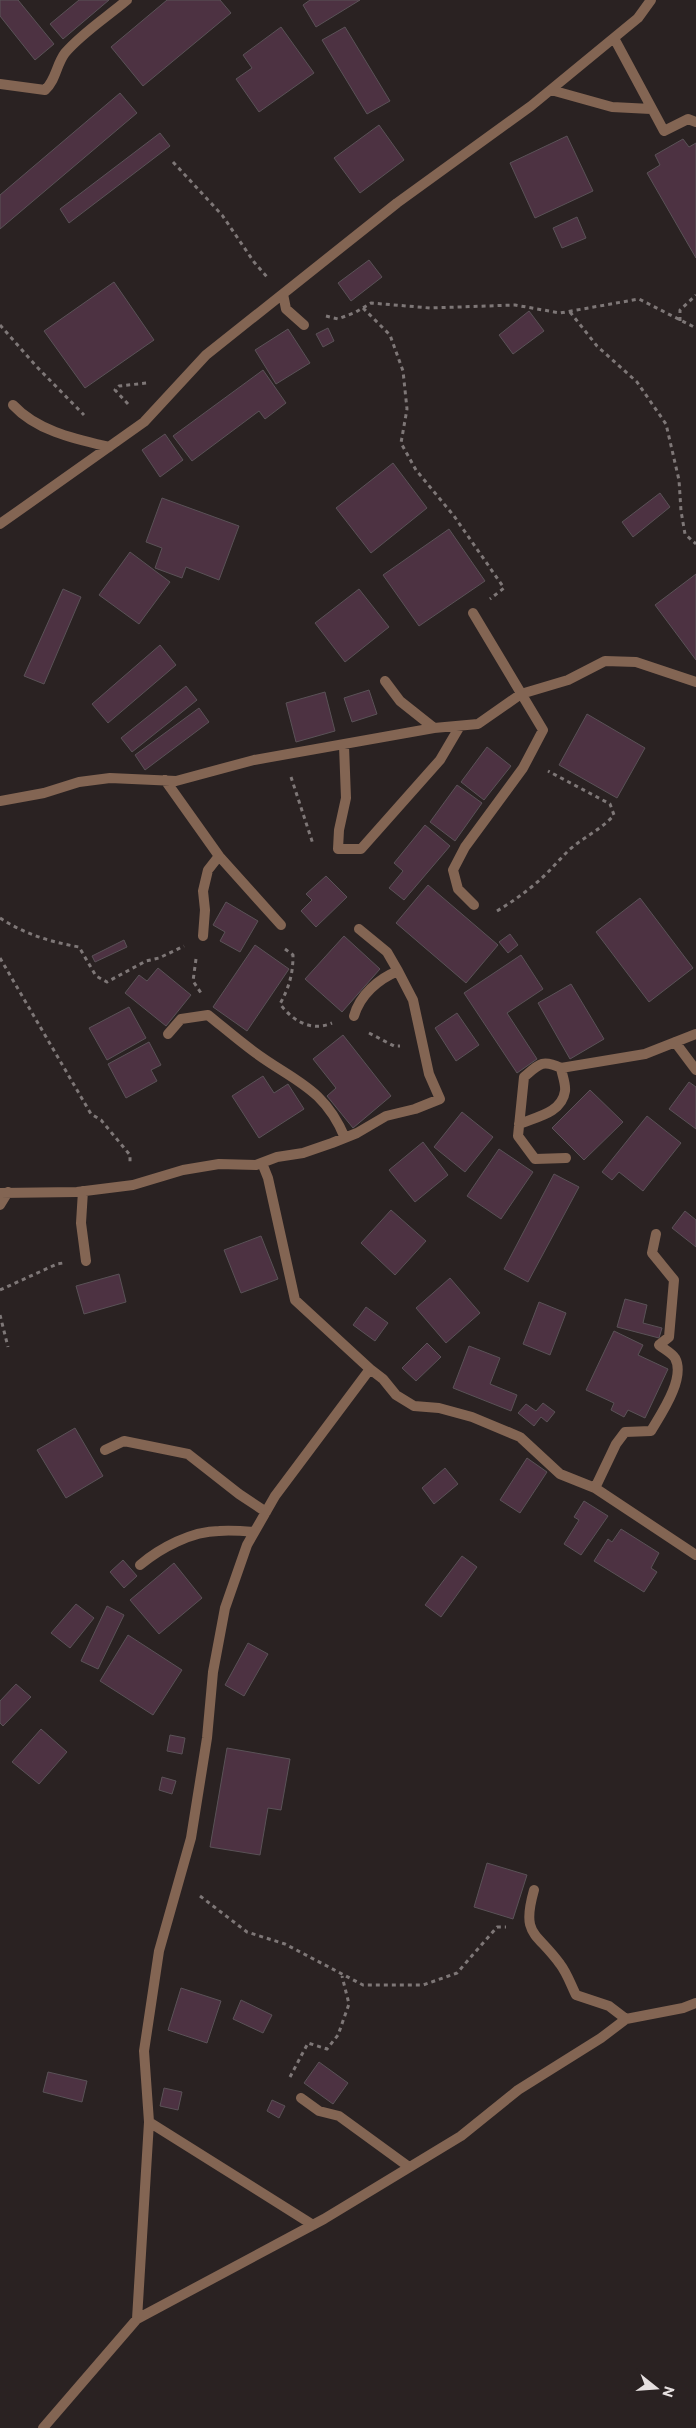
<svg xmlns="http://www.w3.org/2000/svg" width="696" height="2428" viewBox="0 0 696 2428" font-family="Commissioner,sans-serif">
<rect width="100%" height="100%" fill="#2a2222"/>
<path fill="#4d3242" stroke="#5a5257" d="M 0,0 L 18,0 L 54,44 L 35,60 L 0,16 Z
M 79,0 L 109,0 L 63,39 L 50,24 Z
M 167,0 L 220,0 L 231,13 L 143,86 L 111,47 Z
M 310,0 L 360,0 L 316,27 L 303,5 Z
M 281,27 L 314,73 L 259,112 L 236,79 L 252,68 L 243,55 Z
M 345,27 L 390,101 L 367,114 L 322,40 Z
M 120,93 L 137,113 L 0,229 L 0,195 Z
M 379,125 L 404,160 L 360,193 L 334,158 Z
M 160,133 L 170,146 L 69,223 L 60,209 Z
M 567,136 L 593,191 L 535,218 L 510,163 Z
M 683,139 L 689,147 L 696,143 L 696,258 L 647,173 L 660,165 L 655,155 Z
M 577,217 L 586,238 L 562,248 L 553,228 Z
M 369,260 L 382,277 L 351,301 L 338,283 Z
M 114,282 L 154,340 L 85,388 L 44,331 Z
M 529,311 L 544,331 L 513,354 L 499,335 Z
M 328,328 L 334,341 L 323,347 L 316,334 Z
M 288,329 L 310,363 L 276,384 L 255,350 Z
M 263,370 L 286,403 L 265,419 L 259,411 L 192,461 L 173,436 Z
M 165,434 L 183,460 L 160,477 L 142,450 Z
M 393,463 L 427,508 L 371,553 L 336,508 Z
M 660,493 L 670,507 L 633,537 L 622,522 Z
M 162,498 L 239,526 L 219,580 L 186,567 L 182,578 L 155,568 L 162,548 L 146,542 Z
M 449,529 L 485,581 L 419,626 L 383,575 Z
M 130,552 L 170,582 L 139,624 L 99,595 Z
M 696,574 L 696,660 L 655,605 Z
M 63,589 L 81,597 L 44,684 L 24,676 Z
M 359,589 L 389,627 L 345,662 L 315,623 Z
M 160,645 L 176,665 L 108,723 L 92,704 Z
M 186,686 L 197,700 L 132,752 L 121,738 Z
M 369,690 L 377,714 L 352,722 L 344,698 Z
M 325,692 L 335,731 L 296,742 L 286,703 Z
M 199,708 L 209,722 L 145,770 L 135,755 Z
M 587,714 L 645,748 L 617,798 L 559,765 Z
M 487,747 L 511,766 L 484,800 L 461,782 Z
M 457,785 L 482,803 L 455,841 L 430,822 Z
M 425,825 L 450,846 L 404,900 L 389,888 L 403,871 L 394,863 Z
M 326,876 L 347,897 L 316,927 L 301,911 L 312,900 L 306,894 Z
M 428,885 L 498,945 L 466,983 L 396,923 Z
M 640,898 L 693,968 L 649,1002 L 596,932 Z
M 226,902 L 258,921 L 240,952 L 220,941 L 225,932 L 213,925 Z
M 510,934 L 518,945 L 508,953 L 499,942 Z
M 344,936 L 380,969 L 342,1012 L 305,979 Z
M 124,940 L 127,947 L 95,962 L 92,956 Z
M 255,945 L 289,969 L 247,1031 L 213,1007 Z
M 521,955 L 543,989 L 507,1013 L 537,1059 L 517,1073 L 464,993 Z
M 158,968 L 191,995 L 166,1026 L 125,993 L 139,975 L 147,981 Z
M 571,984 L 604,1039 L 570,1059 L 538,1003 Z
M 129,1007 L 146,1038 L 107,1060 L 89,1028 Z
M 457,1013 L 479,1045 L 456,1061 L 435,1028 Z
M 343,1035 L 391,1096 L 353,1128 L 327,1096 L 336,1088 L 313,1059 Z
M 149,1042 L 161,1065 L 151,1070 L 157,1081 L 126,1098 L 108,1064 Z
M 263,1076 L 274,1093 L 288,1084 L 304,1109 L 259,1138 L 232,1096 Z
M 689,1082 L 696,1087 L 696,1129 L 669,1109 Z
M 590,1090 L 623,1122 L 584,1160 L 552,1128 Z
M 462,1112 L 493,1137 L 465,1172 L 434,1147 Z
M 647,1116 L 681,1143 L 643,1191 L 619,1172 L 612,1180 L 602,1172 Z
M 423,1142 L 448,1175 L 415,1202 L 389,1170 Z
M 499,1149 L 533,1172 L 501,1219 L 467,1196 Z
M 554,1174 L 579,1187 L 528,1282 L 504,1269 Z
M 391,1210 L 426,1241 L 395,1275 L 361,1243 Z
M 685,1211 L 696,1220 L 696,1247 L 672,1228 Z
M 261,1236 L 278,1279 L 241,1293 L 224,1250 Z
M 119,1274 L 126,1302 L 84,1314 L 76,1286 Z
M 450,1278 L 480,1313 L 446,1343 L 416,1308 Z
M 625,1299 L 647,1305 L 643,1323 L 662,1328 L 659,1338 L 617,1327 Z
M 539,1302 L 566,1313 L 550,1355 L 523,1344 Z
M 366,1307 L 388,1323 L 375,1341 L 353,1325 Z
M 614,1331 L 643,1345 L 638,1355 L 668,1369 L 645,1418 L 628,1410 L 624,1417 L 611,1410 L 614,1403 L 586,1390 Z
M 427,1343 L 441,1357 L 416,1381 L 402,1368 Z
M 469,1346 L 500,1358 L 490,1384 L 517,1395 L 511,1411 L 453,1388 Z
M 543,1403 L 555,1412 L 547,1422 L 541,1417 L 534,1426 L 518,1413 L 526,1404 L 536,1411 Z
M 75,1428 L 103,1476 L 66,1498 L 37,1450 Z
M 527,1458 L 547,1472 L 520,1513 L 500,1500 Z
M 445,1468 L 458,1484 L 434,1504 L 422,1488 Z
M 584,1501 L 608,1516 L 581,1555 L 564,1544 L 579,1520 L 574,1517 Z
M 621,1529 L 659,1553 L 651,1568 L 657,1572 L 644,1592 L 594,1561 L 608,1539 L 612,1542 Z
M 462,1556 L 477,1567 L 441,1617 L 425,1605 Z
M 123,1560 L 137,1576 L 124,1588 L 110,1572 Z
M 174,1563 L 202,1598 L 159,1634 L 130,1600 Z
M 76,1604 L 94,1618 L 70,1648 L 51,1633 Z
M 107,1606 L 124,1615 L 98,1669 L 81,1661 Z
M 128,1635 L 182,1670 L 153,1715 L 100,1681 Z
M 248,1643 L 268,1654 L 244,1696 L 225,1685 Z
M 16,1684 L 31,1697 L 3,1726 L 0,1723 L 0,1701 Z
M 41,1729 L 67,1752 L 39,1784 L 12,1762 Z
M 170,1735 L 185,1738 L 182,1754 L 167,1751 Z
M 227,1748 L 290,1759 L 281,1810 L 268,1808 L 260,1855 L 210,1847 Z
M 162,1777 L 176,1781 L 172,1794 L 159,1790 Z
M 487,1863 L 527,1875 L 513,1919 L 474,1907 Z
M 181,1988 L 221,2001 L 207,2043 L 168,2030 Z
M 241,2000 L 272,2015 L 263,2033 L 233,2019 Z
M 319,2062 L 348,2083 L 333,2104 L 304,2083 Z
M 48,2072 L 87,2081 L 82,2102 L 43,2092 Z
M 164,2088 L 182,2092 L 178,2110 L 160,2106 Z
M 272,2100 L 285,2106 L 279,2118 L 267,2111 Z"/>
<g fill="none" stroke-linecap="round" stroke-linejoin="round">
<path stroke="#7e7777" stroke-width="3" stroke-dasharray="4 4" stroke-linecap="butt" d="M 173,162 L 222,215 L 254,262 L 267,277
M 363,308 L 390,335 L 403,371 L 407,409 L 401,443 L 416,470 L 454,516 L 504,588 L 490,599
M 570,312 L 597,346 L 637,382 L 666,424 L 679,480 L 681,511 L 685,534 L 696,544
M 326,316 L 338,319 L 356,312 L 371,303 L 430,308 L 515,305 L 560,313 L 639,299 L 696,328
M 680,321 L 680,310 L 696,295
M 0,325 L 36,366 L 84,415
M 128,404 L 115,390 L 119,386 L 147,383
M 291,777 L 313,844
M 497,911 C 515,900 532,888 547,873 C 554,866 561,858 568,851 C 583,837 601,830 614,815 L 610,804 L 548,771
M 0,918 C 24,934 51,942 79,947 L 96,976 L 107,982 L 146,961 L 159,958 L 184,946
M 285,949 L 293,955 C 293,975 289,987 280,1004 C 293,1021 311,1032 332,1023
M 0,958 L 91,1114 L 101,1120 L 130,1155 L 130,1162
M 196,959 L 193,981 L 201,993
M 369,1033 L 394,1046 L 400,1046
M 0,1290 L 57,1264 L 63,1263
M 0,1315 L 8,1347
M 200,1896 L 247,1932 L 285,1944 L 363,1985 L 423,1985 L 457,1973 L 497,1927 L 506,1927
M 290,2077 L 308,2043 L 327,2049 L 338,2035 L 349,2004 L 342,1976"/>
<path stroke="#836553" stroke-width="10" d="M 614,38 L 664,131 L 688,119 L 696,122
M 0,84 L 45,90 C 56,80 56,65 65,53 C 82,33 107,17 127,0
M 551,90 L 612,107 L 651,109
M 283,294 L 286,309 L 304,325
M 13,405 C 37,431 75,439 109,447
M 0,524 L 144,422 L 206,355 L 397,203 L 531,106 L 638,18 L 651,0
M 473,613 L 543,730 L 523,768 L 465,847 L 453,870 L 458,889 L 474,905
M 385,681 L 400,701 L 434,728
M 344,746 L 346,798 L 339,830 L 338,849 L 361,849 L 440,760 L 460,726
M 165,780 L 219,856 L 281,925
M 0,801 L 44,793 L 79,782 L 110,778 L 176,781 L 254,760 L 434,728 L 478,724 L 521,694 L 568,680 L 605,661 L 636,662 L 696,682
M 359,929 L 387,952 L 398,971
M 203,936 L 205,910 L 203,891 L 208,870 L 219,856
M 168,1034 L 181,1019 L 208,1015 C 223,1027 238,1040 253,1051 C 293,1081 324,1087 345,1138
M 675,1042 L 696,1070
M 561,1068 C 542,1059 539,1064 524,1077 L 518,1136 L 535,1159 L 566,1158
M 519,1124 C 536,1117 562,1113 565,1091 C 566,1084 562,1075 561,1068 L 645,1054 L 696,1034
M 83,1191 L 81,1223 L 86,1261
M 0,1193 L 77,1192 L 133,1185 L 183,1170 L 219,1164 L 256,1165 L 277,1157 L 303,1153 L 332,1143 L 357,1133 L 386,1116 L 415,1109 L 440,1099 L 429,1074 L 413,1000 L 398,971 C 378,979 360,995 354,1016
M 0,1205 L 8,1192
M 370,1369 L 383,1379 L 396,1395 L 414,1406 L 439,1408 L 472,1417 L 520,1437 L 560,1474 L 595,1488 L 696,1555
M 105,1450 L 124,1441 L 188,1454 L 239,1494 L 266,1512
M 595,1488 L 616,1444 L 625,1432 L 651,1431 C 661,1414 686,1378 675,1358 C 672,1353 664,1349 659,1345 L 669,1337 L 674,1280 L 652,1253 L 656,1234
M 140,1565 C 160,1548 192,1531 219,1531 C 230,1530 243,1531 254,1532
M 534,1890 C 521,1936 536,1931 560,1964 C 567,1973 571,1985 576,1995 L 609,2006 L 626,2019
M 301,2098 L 319,2111 L 339,2116 L 409,2167
M 149,2122 L 313,2225
M 137,2319 L 149,2122 L 144,2051 L 159,1951 L 191,1838 L 207,1738 L 213,1672 L 225,1608 L 247,1545 L 275,1496 L 370,1369 L 295,1300 L 268,1178 L 262,1163
M 43,2428 L 137,2319 L 324,2219 L 461,2136 L 518,2090 L 601,2038 L 626,2019 L 683,2008 L 696,2003"/>
</g>
<g transform="translate(656 2388) rotate(107)" stroke="#2a2222" stroke-width="4" paint-order="stroke">
<path d="M0-4L9 19L0 12L-9 19Z" fill="#e6e0e0"/>
<text y="-8" font-size="14" font-weight="bold" text-anchor="middle" fill="#e6e0e0">N</text>
</g>
</svg>
